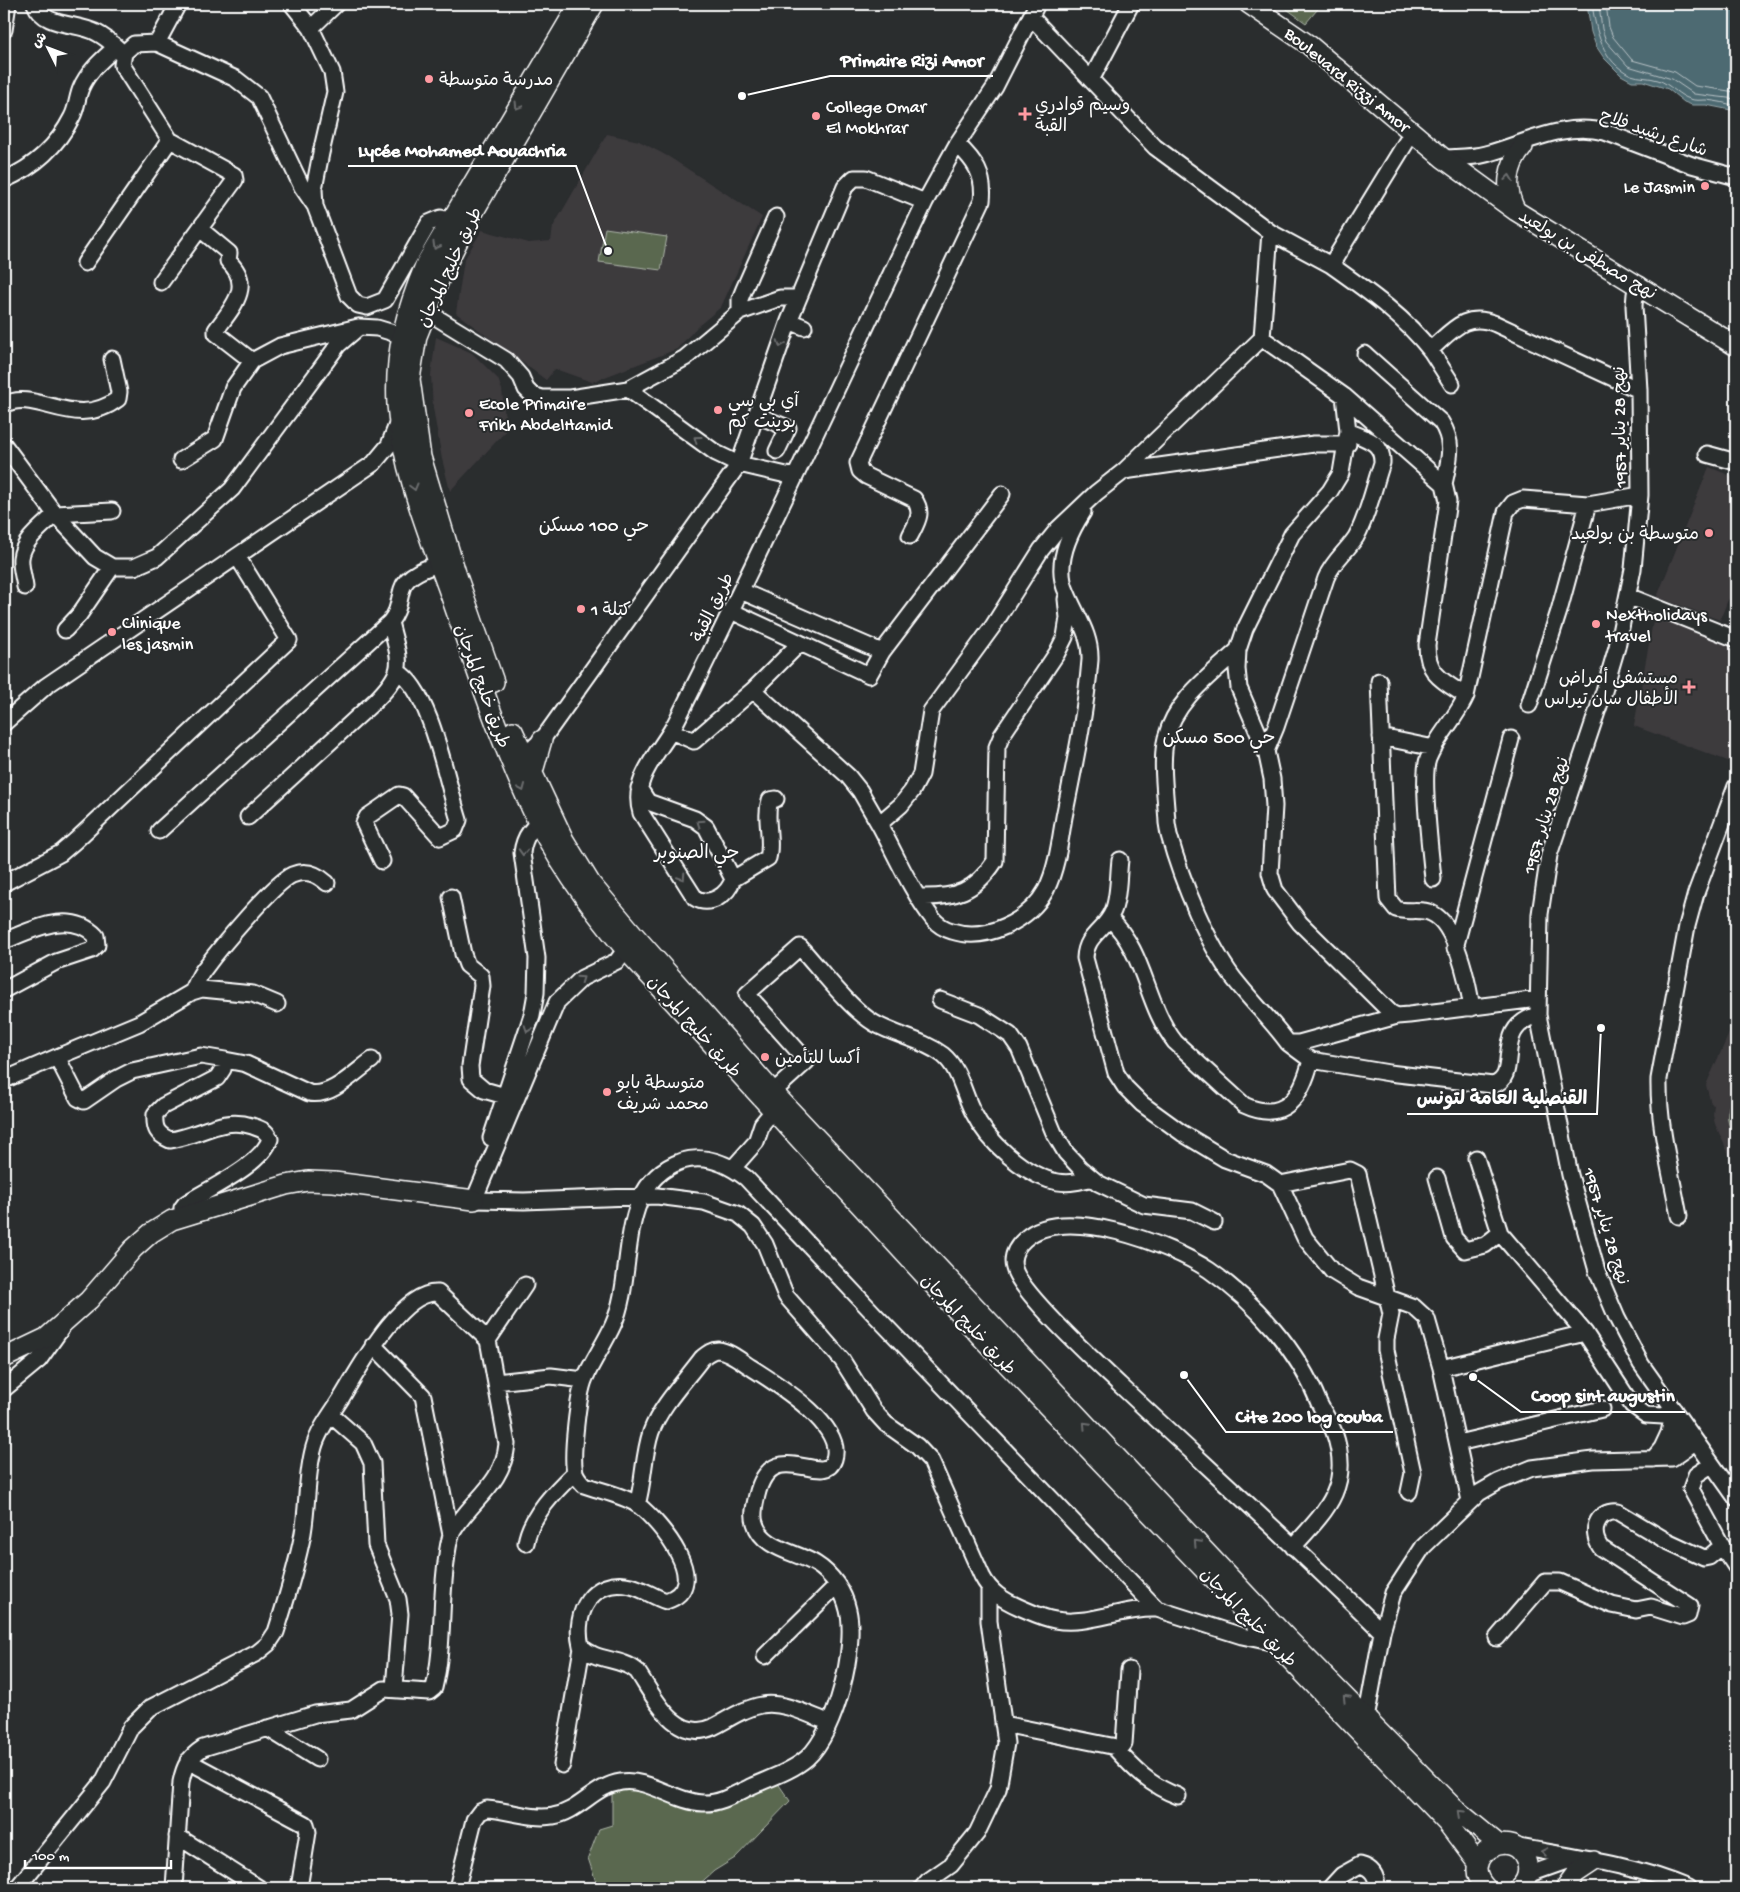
<svg xmlns="http://www.w3.org/2000/svg" width="1740" height="1892" viewBox="0 0 1740 1892" font-family="'Gochi Hand','Playpen Sans Arabic',sans-serif">
<rect width="100%" height="100%" fill="#2a2d2e"/>
<filter id="ink" filterUnits="userSpaceOnUse"><feTurbulence type="fractalNoise" baseFrequency=".02" numOctaves="2"/><feDisplacementMap in="SourceGraphic" scale="10" xChannelSelector="R" yChannelSelector="G"/><feConvolveMatrix kernelMatrix="1 2 1 2 8 2 1 2 1" color-interpolation-filters="sRGB"/></filter>
<g filter="url(#ink)">
<path fill="#3e3a3e" d="M 607,134 L 639,141 L 669,157 L 762,217 L 721,307 L 697,327 L 677,349 L 592,382 L 555,369 L 546,380 L 456,313 L 464,260 L 482,230 L 529,243 L 551,241 L 553,227 Z
M 436,337 L 472,353 L 498,379 L 502,390 L 505,418 L 505,432 L 450,491 L 442,459 L 433,408 L 431,375 Z
M 1709,467 L 1736,478 L 1736,588 L 1727,602 L 1720,620 L 1657,597 Z
M 1654,616 L 1736,649 L 1736,764 L 1634,726 Z
M 1736,1018 L 1736,1170 L 1715,1124 L 1713,1115 L 1714,1105 L 1711,1104 L 1706,1085 Z
M 1736,1236 L 1736,1325 L 1729,1322 L 1727,1297 Z"/>
<path fill="#5a6850" stroke="#acb4a8" d="M 1280,4 L 1322,4 L 1306,23 Z
M 605,228 L 667,237 L 661,270 L 599,262 Z
M 1736,1087 L 1736,1135 C 1721,1122 1730,1102 1736,1087 Z
M 777,1782 L 790,1801 L 735,1858 L 714,1871 L 695,1888 L 598,1888 L 588,1858 L 599,1829 L 612,1825 L 612,1790 L 625,1788 L 646,1791 L 701,1810 L 714,1810 Z"/>
<path fill="#4e6a72" stroke="#95a6aa" d="M 1587,4 L 1736,4 L 1736,111 L 1706,105 L 1692,105 L 1684,102 L 1668,89 L 1643,81 L 1632,81 L 1621,75 L 1604,58 L 1596,46 L 1591,32 Z"/>
<g fill="none" stroke-linecap="round" stroke-linejoin="round">
<path stroke="#b8c3c7" stroke-width="1" d="M 1592,4 C 1596,31 1602,62 1631,75 C 1639,78 1649,77 1658,80 C 1670,84 1679,96 1690,99 C 1695,101 1701,100 1706,100 C 1716,101 1726,103 1736,106
M 1599,4 L 1602,29 L 1606,41 L 1628,66 L 1672,79 L 1694,94 L 1736,99
M 1606,4 L 1609,27 L 1613,37 L 1632,60 L 1675,72 L 1695,86 L 1736,92"/>
<g stroke="#fff" stroke-width="19">
<path id="minor" d="M 35,4 C 44,28 78,22 97,33 C 107,38 115,46 123,53
M 292,4 L 311,28 L 332,72 L 335,92 L 321,153 L 314,189 L 315,206
M 1031,17 L 1155,147 L 1270,232 L 1331,265 L 1413,131
M 311,28 L 336,4
M 4,30 L 8,4
M 157,43 L 178,4
M 1091,80 L 1131,4
M 1443,158 C 1458,157 1471,158 1486,154 C 1524,144 1564,121 1605,132 L 1692,165 L 1736,177
M 4,180 C 34,167 57,147 72,117 C 77,108 77,97 81,88 C 88,71 103,59 116,47
M 200,229 L 229,253 L 228,261 C 254,285 233,307 216,330 L 216,333 L 252,361
M 85,263 L 170,140
M 1331,265 C 1366,290 1404,316 1431,351 C 1438,362 1445,373 1452,384
M 161,282 L 235,180 L 234,175 L 170,140 L 122,65 L 124,53 L 134,44 L 157,43 L 236,79 L 259,97 L 302,187 L 315,206 L 349,296 L 358,305 L 367,307 L 385,300 L 429,223 L 441,218 L 461,224
M 1640,285 L 1635,294 L 1634,306 L 1639,390 L 1640,495 L 1633,569 L 1617,647 L 1604,691 L 1549,855 L 1540,914 L 1538,1015 L 1570,1175 L 1597,1271 L 1617,1318 L 1641,1364 L 1736,1498
M 426,311 L 506,360 L 521,377 L 526,389 L 532,395 L 542,398 L 570,398 L 628,389 L 685,358 L 740,312 L 780,298 L 798,298
M 740,312 L 740,299 L 744,289 L 776,217
M 789,321 L 804,327
M 1262,338 L 1344,396 L 1348,431 L 1341,473 L 1330,491 L 1292,534 L 1245,629 L 1238,650 L 1237,669 L 1239,688 L 1266,751 L 1272,779 L 1274,806 L 1270,873 L 1275,890 L 1300,923 L 1391,1013 L 1397,1016 L 1409,1015 L 1538,999
M 1430,350 C 1452,331 1465,311 1496,324 L 1639,390
M 1365,354 L 1441,422 C 1455,444 1449,460 1444,484
M 628,389 L 716,453 L 739,464 L 789,321 L 845,187 L 854,178 L 866,178 L 925,202
M 1344,396 L 1444,484 L 1448,501 L 1427,645 C 1427,675 1443,681 1466,696
M 4,405 C 36,387 74,432 118,399 L 119,392 L 112,359
M 756,415 L 788,428 L 777,451
M 4,445 L 55,514 L 95,557 L 112,567 L 134,567 L 157,557 L 232,489 L 338,345 L 359,327 L 377,328 L 400,335
M 1707,454 L 1736,462
M 181,460 L 215,439 L 233,388 L 252,361 L 280,346 L 358,327
M 1124,471 L 1314,444 L 1348,444
M 910,536 C 917,522 924,513 914,499 L 866,476 L 860,471 L 858,463 L 982,201 C 985,175 975,161 957,144
M 25,587 C 24,578 20,567 21,558 C 23,540 43,526 55,514 L 112,511
M 1628,596 L 1736,639
M 731,611 L 869,675 L 882,652 L 741,591
M 65,630 L 79,615 L 112,567
M 1238,650 C 1211,675 1175,700 1166,738 C 1160,762 1166,798 1167,823 L 1169,835 C 1181,879 1209,950 1239,985 C 1255,1005 1273,1022 1288,1043 L 1299,1043 L 1397,1016
M 882,652 L 1002,494
M 1379,681 L 1388,899 L 1396,909 C 1408,913 1420,908 1431,913 C 1456,923 1468,984 1472,1008
M 753,690 L 848,776 L 860,791 L 879,824 L 901,805 L 912,791 L 921,774 L 931,711 L 993,626 L 1041,550 L 1058,529 L 1096,493 L 1124,471 L 1262,338 L 1270,232
M 1529,705 L 1559,611 L 1588,504
M 4,723 L 46,686 L 374,463 L 389,445 L 398,422
M 671,731 L 694,741 L 753,690 L 800,643
M 1381,737 L 1434,748
M 535,746 L 542,740 L 739,464 L 795,477
M 1266,751 L 1276,727 L 1326,578 C 1333,561 1346,552 1356,537 C 1368,516 1374,486 1382,463 C 1383,441 1365,439 1348,431
M 639,788 L 648,802 L 695,819 L 706,827 L 733,879 C 728,895 710,907 695,898 L 641,813 C 631,781 656,756 671,731 C 678,719 684,706 690,694 C 771,531 847,366 925,202 L 957,144 L 995,87 L 1037,4
M 248,817 L 375,701 C 407,669 400,663 390,622
M 879,824 C 896,855 911,891 933,919 C 938,925 945,929 952,931 C 986,942 1029,921 1046,890 C 1057,868 1060,841 1064,817 C 1074,767 1086,711 1090,660 C 1091,634 1076,616 1067,593 C 1054,566 1068,535 1083,512
M 159,831 L 390,622 C 399,611 398,603 402,589 C 407,572 433,566 448,561
M 1120,860 C 1118,875 1119,897 1113,911 C 1105,931 1086,934 1085,958 L 1116,1073 L 1125,1087 L 1142,1104 L 1182,1133 L 1225,1159 L 1266,1174 L 1280,1184 L 1350,1170 L 1358,1174 L 1391,1314 L 1386,1339 L 1386,1350 L 1413,1473 L 1409,1492
M 382,861 L 364,823 L 367,817 L 399,795 L 403,796 L 440,837 L 455,830 L 459,820 C 447,784 431,690 398,672
M 733,879 L 768,858 C 773,839 764,819 770,800 L 776,799
M 1433,879 C 1431,855 1421,778 1428,759 C 1437,736 1456,719 1466,696 L 1506,512 L 1513,503 L 1523,499 L 1588,504 L 1640,495
M 4,883 L 61,853 L 75,841 L 289,640 L 237,556
M 451,897 L 463,954 L 467,965 L 481,976 L 482,986 L 470,1066 L 471,1079 L 484,1090 L 505,1096
M 920,897 C 955,898 975,892 995,861 L 997,747 L 1002,735 L 1057,653 L 1065,637 L 1068,618 L 1066,599
M 1109,918 C 1146,952 1145,1004 1175,1042 L 1244,1105 C 1285,1124 1302,1096 1311,1060
M 4,941 C 32,930 70,909 96,936 L 97,945 L 92,950 L 56,962 L 4,990
M 631,942 L 617,961 L 582,978 L 557,1002 L 474,1200 L 524,1201 L 657,1196 L 704,1202 L 738,1214 L 753,1226 L 765,1244 L 786,1296 L 842,1360 L 874,1411 L 886,1424 L 917,1446 L 931,1461 L 982,1576 C 990,1592 1003,1600 1019,1607 C 1031,1612 1042,1618 1055,1620 C 1089,1626 1123,1607 1157,1609 L 1242,1636 L 1275,1643 L 1277,1641
M 1455,948 L 1511,739
M 192,992 C 196,984 199,975 205,968 C 219,949 273,884 292,875 C 306,869 317,874 327,883
M 940,1000 L 979,1015 L 1010,1035 L 1019,1048 L 1054,1133 L 1066,1153 L 1080,1168 L 1098,1183 L 1144,1205 L 1192,1211 L 1214,1222
M 1288,1043 L 1311,1060 L 1389,1073 L 1493,1085 C 1523,1076 1490,1028 1538,1015
M 57,1057 L 139,1023 L 192,992 L 202,989 L 253,994 L 277,1004
M 225,1060 L 246,1064 L 309,1093 C 331,1098 355,1072 372,1060
M 4,1080 L 57,1057 L 78,1098 L 84,1101 L 116,1079 L 132,1071 L 201,1056 L 225,1060 L 223,1069 L 217,1078 L 163,1106 L 155,1114 C 154,1129 157,1134 170,1140 C 200,1136 222,1116 252,1126 C 261,1129 266,1130 270,1139 C 261,1166 207,1189 185,1204 L 182,1208 L 185,1216
M 773,1092 L 807,1061 L 747,994 L 800,947 C 820,969 849,1008 874,1023 C 896,1036 922,1039 943,1055 C 960,1069 963,1093 973,1112 C 987,1141 1025,1176 1058,1182 C 1070,1184 1081,1181 1092,1178
M 491,1138 L 532,1015 L 536,993 L 537,958 L 522,853 C 524,836 532,825 548,818
M 1476,1158 L 1500,1233 L 1585,1333 L 1632,1405 L 1646,1415 L 1663,1416 L 1674,1410
M 733,1168 L 756,1142 L 762,1124 L 772,1112
M 1437,1178 L 1454,1238 L 1465,1250 L 1485,1245 L 1500,1233
M 1280,1184 L 1305,1238 L 1332,1271 L 1358,1287 L 1414,1307 L 1427,1319 L 1441,1368 L 1470,1501
M 1679,1216 C 1671,1172 1658,1125 1659,1079 L 1687,926 L 1696,893 L 1736,786
M 373,1345 L 423,1396 L 451,1535
M 1441,1368 L 1585,1333
M 496,1382 L 551,1376 L 584,1380
M 4,1389 L 39,1360 L 61,1329
M 331,1415 L 363,1443 L 372,1463 L 376,1545 L 398,1599 L 400,1614 L 394,1688
M 1458,1443 L 1602,1409
M 1662,1448 L 1669,1433 L 1674,1410
M 1653,1459 L 1662,1448 L 1688,1431
M 526,1543 C 530,1516 556,1490 575,1472
M 1722,1546 L 1736,1567
M 1293,1547 C 1326,1511 1353,1486 1334,1432 C 1330,1422 1324,1413 1319,1403 C 1298,1350 1256,1303 1209,1270 C 1172,1245 1063,1203 1025,1239 C 1016,1247 1011,1257 1014,1268 C 1020,1293 1098,1364 1120,1385 C 1207,1467 1297,1547 1382,1632
M 1497,1638 L 1545,1582 L 1560,1582 L 1612,1605 L 1636,1610 L 1651,1607 L 1683,1617 L 1688,1615 L 1690,1606 L 1601,1548 C 1590,1533 1595,1510 1618,1512 L 1665,1540 L 1704,1558 L 1709,1557 L 1722,1546 L 1691,1489 L 1696,1475 L 1711,1465
M 765,1656 L 837,1585
M 1366,1719 L 1382,1632 L 1393,1593 L 1423,1547 L 1479,1493 L 1498,1482 L 1532,1468 L 1593,1460 L 1672,1458 L 1695,1442
M 828,1722 C 809,1715 783,1701 762,1705 C 744,1708 729,1719 713,1727 C 675,1744 654,1696 637,1671 C 621,1657 595,1662 581,1646 C 573,1613 592,1577 631,1586 C 643,1589 654,1597 666,1601 C 714,1586 660,1522 638,1505 C 623,1495 601,1491 584,1485 C 580,1481 577,1478 575,1472 C 571,1457 578,1394 585,1378 C 593,1360 605,1343 613,1325 C 637,1273 614,1184 682,1161 C 705,1154 728,1164 746,1178 L 877,1317 L 1157,1609
M 1003,1724 L 1121,1748 L 1124,1744 L 1129,1670
M 267,1728 L 317,1759
M 1113,1746 C 1133,1768 1150,1786 1178,1796
M 188,1761 L 306,1824 L 308,1832 L 299,1888
M 562,1765 L 582,1648
M 177,1836 L 259,1888
M 1513,1846 C 1573,1857 1633,1864 1689,1888
M 1527,1875 L 1575,1858
M 17,1888 L 103,1782 L 131,1727 L 150,1708 L 257,1653 L 268,1644 L 276,1632 C 286,1600 297,1566 303,1533 C 308,1504 306,1474 314,1447 C 319,1429 332,1413 342,1397 C 359,1369 401,1290 438,1293 L 488,1340 L 525,1285
M 174,1888 L 181,1782 C 184,1766 189,1757 203,1748 L 315,1714 L 351,1710 L 384,1689 L 429,1692 L 434,1688 C 444,1648 440,1604 446,1563 C 447,1553 448,1542 452,1533 C 470,1500 503,1486 507,1444 L 488,1340
M 457,1888 L 474,1820 L 480,1812 L 487,1809 C 508,1810 532,1820 553,1816 C 579,1812 594,1786 621,1782 C 649,1778 675,1802 703,1803 C 720,1804 737,1793 752,1786 C 770,1778 792,1771 807,1758 C 836,1732 857,1647 848,1610 C 844,1592 832,1574 816,1564 C 797,1552 762,1549 755,1523 C 752,1514 755,1504 757,1495 C 772,1433 824,1490 834,1459 C 845,1425 775,1383 752,1368 C 742,1362 730,1351 718,1350 C 711,1350 707,1354 702,1358 C 685,1381 661,1405 651,1432 C 643,1456 644,1481 637,1505
M 922,1888 L 928,1881 L 951,1865 L 977,1833 L 998,1789 L 1006,1743 L 989,1621 L 989,1588
M 1330,1888 L 1342,1875 L 1360,1865 C 1372,1868 1377,1876 1377,1888"/>
</g>
<g stroke="#fff" stroke-width="22">
<path id="major" d="M 579,4 L 426,263 C 406,311 394,352 397,405 C 402,470 428,533 450,594 C 474,663 497,733 527,799 C 550,852 589,907 626,950 L 984,1340 L 1448,1824 L 1478,1864
M 1249,4 L 1309,45 L 1443,158 L 1516,211 L 1736,346
M 1516,211 C 1504,189 1507,166 1523,147
M 494,682 L 456,573 L 421,457 L 410,379 L 417,336 L 442,273 L 465,227 L 594,4
M 513,731 L 564,840 L 591,884 L 635,936 L 773,1092 L 1284,1635 L 1453,1807 L 1498,1844
M 532,775 L 542,740
M 4,1358 L 46,1338 L 89,1300 L 133,1249 L 151,1233 L 172,1220 L 286,1185 L 308,1181 L 334,1182 L 474,1200
M 1486,1888 C 1454,1856 1517,1822 1527,1864 C 1529,1873 1526,1882 1519,1888
M 1565,1888 L 1576,1873 L 1594,1861"/>
</g>
<use href="#minor" stroke="#2a2d2e" stroke-width="15"/>
<use href="#major" stroke="#2a2d2e" stroke-width="19"/>
</g>
<defs><path id="oneway-chevron" d="M-2-3.5L2.5 0L-2 3.5" fill="none" stroke-width="1.6" stroke-linecap="round" stroke-linejoin="round" transform="scale(1.25)"/></defs>
<g stroke="#6a6c6d">
<use href="#oneway-chevron" transform="translate(518 106) rotate(121)"/>
<use href="#oneway-chevron" transform="translate(1509 178) rotate(-84)"/>
<use href="#oneway-chevron" transform="translate(436 246) rotate(120)"/>
<use href="#oneway-chevron" transform="translate(781 344) rotate(109)"/>
<use href="#oneway-chevron" transform="translate(697 439) rotate(-144)"/>
<use href="#oneway-chevron" transform="translate(414 487) rotate(75)"/>
<use href="#oneway-chevron" transform="translate(522 788) rotate(67)"/>
<use href="#oneway-chevron" transform="translate(700 823) rotate(-145)"/>
<use href="#oneway-chevron" transform="translate(523 852) rotate(92)"/>
<use href="#oneway-chevron" transform="translate(682 877) rotate(57)"/>
<use href="#oneway-chevron" transform="translate(581 979) rotate(-35)"/>
<use href="#oneway-chevron" transform="translate(528 1029) rotate(109)"/>
<use href="#oneway-chevron" transform="translate(1086 1425) rotate(-133)"/>
<use href="#oneway-chevron" transform="translate(1197 1543) rotate(-133)"/>
<use href="#oneway-chevron" transform="translate(1346 1698) rotate(-134)"/>
<use href="#oneway-chevron" transform="translate(1460 1813) rotate(-137)"/>
<use href="#oneway-chevron" transform="translate(1544 1852) rotate(-170)"/>
</g>
</g>
<g fill="#ff9aa2" stroke="#2a2d2e" stroke-width="2">
<circle cx="429" cy="79" r="5"/>
<path d="M1022.5 106.5h5v5h5v5h-5v5h-5v-5h-5v-5h5z"/>
<circle cx="816" cy="116" r="5"/>
<circle cx="1705" cy="186" r="5"/>
<circle cx="718" cy="410" r="5"/>
<circle cx="469" cy="413" r="5"/>
<circle cx="1709" cy="533" r="5"/>
<circle cx="581" cy="609" r="5"/>
<circle cx="1596" cy="624" r="5"/>
<circle cx="112" cy="632" r="5"/>
<path d="M1686.5 679.5h5v5h5v5h-5v5h-5v-5h-5v-5h5z"/>
<circle cx="765" cy="1057" r="5"/>
<circle cx="607" cy="1092" r="5"/>
</g>
<g text-anchor="middle" stroke-width="4" stroke-linejoin="round" paint-order="stroke">
<g font-size="18" fill="#fff" stroke="#2a2d2e" text-anchor="start">
<text x="439" y="85">مدرسة متوسطة</text>
<text x="1035" y="110">وسيم قوادري<tspan x="1035" dy="21">القبة</tspan></text>
<text x="826" y="112">College Omar<tspan x="826" dy="21">El Mokhrar</tspan></text>
<text x="1695" y="192" text-anchor="end">Le Jasmin</text>
<text x="728" y="406">آي بي سي<tspan x="728" dy="21">بوينت كم</tspan></text>
<text x="479" y="409">Ecole Primaire<tspan x="479" dy="21">Frikh AbdelHamid</tspan></text>
<text x="1699" y="539" text-anchor="end">متوسطة بن بولعيد</text>
<text x="591" y="615">كتلة 1</text>
<text x="1606" y="620">Nextholidays<tspan x="1606" dy="21">travel</tspan></text>
<text x="122" y="628">Clinique<tspan x="122" dy="21">les jasmin</tspan></text>
<text x="1678" y="683" text-anchor="end">مستشفى أمراض<tspan x="1678" dy="21">الأطفال سان تيراس</tspan></text>
<text x="775" y="1063">أكسا للتأمين</text>
<text x="617" y="1088">متوسطة بابو<tspan x="617" dy="21">محمد شريف</tspan></text>
</g>
<g font-size="18" fill="#fff" stroke="#2a2d2e">
<text transform="translate(1348 79) rotate(39)" y="6">Boulevard Rizzi Amor</text>
<text transform="translate(1654 132) rotate(19)" y="6">شارع رشيد فلاح</text>
<text transform="translate(1588 254) rotate(31)" y="6">نهج مصطفى بن بولعيد</text>
<text transform="translate(449 267) rotate(-65)" y="6">طريق خليج المرجان</text>
<text transform="translate(1619 427) rotate(-91)" y="6">نهج 28 يناير 1957</text>
<text transform="translate(712 607) rotate(-64)" y="6">طريق القبة</text>
<text transform="translate(483 686) rotate(70)" y="6">طريق خليج المرجان</text>
<text transform="translate(1545 815) rotate(-73)" y="6">نهج 28 يناير 1957</text>
<text transform="translate(695 1026) rotate(48)" y="6">طريق خليج المرجان</text>
<text transform="translate(1607 1226) rotate(73)" y="6">نهج 28 يناير 1957</text>
<text transform="translate(969 1324) rotate(47)" y="6">طريق خليج المرجان</text>
<text transform="translate(1249 1617) rotate(46)" y="6">طريق خليج المرجان</text>
</g>
<g font-size="19" fill="#fff" stroke="#2a2d2e">
<text x="594" y="531">حي 100 مسكن</text>
<text x="1219" y="743">حي 500 مسكن</text>
<text x="697" y="858">حي الصنوبر</text>
</g>
</g>
<path fill="none" stroke="#fff" stroke-width="2" d="M742 96L830 76H993M608 251L576 166H348M1601 1028L1597 1114H1407M1473 1377L1521 1412H1685M1184 1375L1226 1432H1393"/>
<g fill="#fff" stroke="#2a2d2e" stroke-width="2">
<circle cx="742" cy="96" r="5"/>
<circle cx="608" cy="251" r="5"/>
<circle cx="1601" cy="1028" r="5"/>
<circle cx="1473" cy="1377" r="5"/>
<circle cx="1184" cy="1375" r="5"/>
</g>
<g font-size="19" text-anchor="middle" font-weight="bold" fill="#fff" stroke="#2a2d2e" stroke-width="4" stroke-linejoin="round" paint-order="stroke">
<text x="912" y="66">Primaire Rizi Amor</text>
<text x="462" y="156">Lycée Mohamed Aouachria</text>
<text x="1502" y="1104">القنصلية العامة لتونس</text>
<text x="1603" y="1401">Coop sint augustin</text>
<text x="1309" y="1422">Cite 200 log couba</text>
</g>
<rect width="1740" height="1892" fill="none" stroke="#2a2d2e" stroke-width="20"/>
<rect x="10" y="10" width="1720" height="1872" fill="none" stroke="#fff" stroke-width="2" filter="url(#ink)"/>
<g transform="translate(48 48) rotate(312)" stroke="#2a2d2e" stroke-width="4" paint-order="stroke">
<path d="M0-4L9 19L0 12L-9 19Z" fill="#ffffff"/>
<text y="-8" font-size="14" font-weight="bold" text-anchor="middle" fill="#ffffff">ش</text>
</g>
<path d="M25 1860v8h146v-8" fill="none" stroke="#ffffff" stroke-width="2.5"/>
<text x="32" y="1860" font-size="15" fill="#ffffff" stroke="#2a2d2e" stroke-width="4" paint-order="stroke">100 m</text>
</svg>
